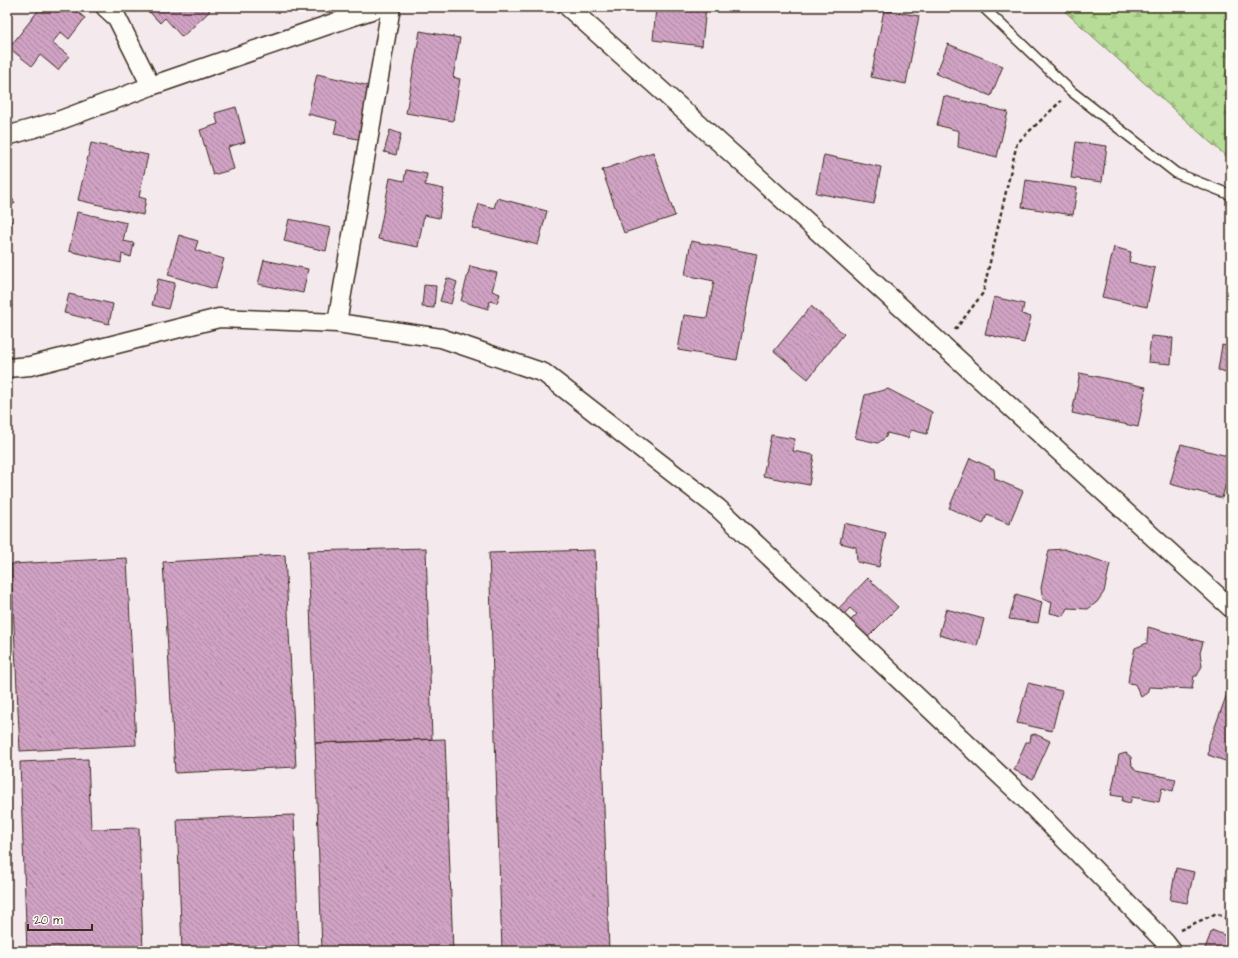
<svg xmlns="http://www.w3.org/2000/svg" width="1238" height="958" viewBox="0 0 1238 958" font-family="'Architects Daughter',sans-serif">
<defs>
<pattern id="forest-firs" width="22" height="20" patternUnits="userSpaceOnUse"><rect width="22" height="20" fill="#b7dc97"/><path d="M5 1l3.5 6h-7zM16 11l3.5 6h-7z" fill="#9ebd82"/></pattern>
<pattern id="building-back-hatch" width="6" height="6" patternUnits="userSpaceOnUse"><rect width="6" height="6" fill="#d0a2c3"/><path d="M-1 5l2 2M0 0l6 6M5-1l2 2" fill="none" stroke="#aa849e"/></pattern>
</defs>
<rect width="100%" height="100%" fill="#f4eaed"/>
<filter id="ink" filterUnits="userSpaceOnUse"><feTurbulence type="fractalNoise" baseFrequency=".025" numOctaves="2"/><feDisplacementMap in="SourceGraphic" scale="8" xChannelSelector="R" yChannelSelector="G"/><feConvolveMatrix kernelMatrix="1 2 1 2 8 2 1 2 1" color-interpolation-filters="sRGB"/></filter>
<g filter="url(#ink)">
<path fill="url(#forest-firs)" stroke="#79835a" d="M 1060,7 L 1231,7 L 1231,161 Z"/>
<path fill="url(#building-back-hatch)" stroke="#3b2a1e" d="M 41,7 L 71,7 L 85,18 L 69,39 L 61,32 L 52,43 L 69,56 L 58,70 L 40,55 L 32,66 L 9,48 Z
M 145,7 L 206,7 L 210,11 L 182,37 L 165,18 L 160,23 Z
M 656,7 L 706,7 L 702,46 L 653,40 Z
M 884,10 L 919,16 L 906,84 L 871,77 Z
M 420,31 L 460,38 L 453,77 L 460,79 L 453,121 L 406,113 Z
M 948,44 L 1003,66 L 991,96 L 936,74 Z
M 317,74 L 374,87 L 362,140 L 334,134 L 337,121 L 308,114 Z
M 944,96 L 1008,112 L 997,157 L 958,147 L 959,131 L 937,125 Z
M 236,107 L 245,142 L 228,147 L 234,169 L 213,175 L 200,130 L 218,124 L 215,113 Z
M 390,130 L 401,134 L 396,155 L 384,152 Z
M 1076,142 L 1107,146 L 1102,182 L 1071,178 Z
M 91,143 L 148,155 L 139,197 L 146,199 L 143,215 L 78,200 Z
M 653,152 L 675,216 L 624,233 L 602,170 Z
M 824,155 L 881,167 L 874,204 L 816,193 Z
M 406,170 L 427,174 L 425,185 L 444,189 L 439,218 L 424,215 L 418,247 L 378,239 L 390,178 L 404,181 Z
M 1026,180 L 1077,188 L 1073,215 L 1022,207 Z
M 7,191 L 15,203 L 11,206 L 7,216 Z
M 497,198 L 547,211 L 538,245 L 472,228 L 479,204 L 494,208 Z
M 77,212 L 127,223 L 123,241 L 134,243 L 131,257 L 122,254 L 121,263 L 69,251 Z
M 7,217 L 12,222 L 7,224 Z
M 289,219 L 331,228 L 326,251 L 284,241 Z
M 179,235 L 198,241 L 195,250 L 224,259 L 215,289 L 168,275 Z
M 691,241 L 757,254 L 737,360 L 678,350 L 684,315 L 707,318 L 714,281 L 685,275 Z
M 1114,247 L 1131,252 L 1129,262 L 1155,268 L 1147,307 L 1102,297 Z
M 264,260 L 308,269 L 303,293 L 258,284 Z
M 470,266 L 497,273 L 492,291 L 500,294 L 497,303 L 490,301 L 488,309 L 461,301 Z
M 447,278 L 457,282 L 451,304 L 440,301 Z
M 158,279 L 175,283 L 168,309 L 152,305 Z
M 424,285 L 436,286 L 434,308 L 422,307 Z
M 69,294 L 113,304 L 109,324 L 64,313 Z
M 994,297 L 1024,304 L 1022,314 L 1031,317 L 1024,343 L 985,334 Z
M 811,306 L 844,334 L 808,379 L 774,351 Z
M 1151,336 L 1173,338 L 1171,364 L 1148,362 Z
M 1222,345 L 1231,347 L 1231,373 L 1218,370 Z
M 1080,373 L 1146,387 L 1138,427 L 1072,413 Z
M 888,389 L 932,412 L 927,434 L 911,430 L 908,438 L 887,433 L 886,437 L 878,443 L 855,438 L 865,395 Z
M 771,435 L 795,439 L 793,451 L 814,455 L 809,485 L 763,476 Z
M 1181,444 L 1231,457 L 1231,465 L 1222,498 L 1170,484 Z
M 970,458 L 994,469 L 995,479 L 1023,491 L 1009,524 L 987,515 L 983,524 L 949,508 Z
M 844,523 L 886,533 L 879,567 L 857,562 L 856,547 L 840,543 Z
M 426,548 L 432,739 L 315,743 L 308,551 Z
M 1064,549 L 1110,564 L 1104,592 L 1097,602 L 1088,609 L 1067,608 L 1063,616 L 1050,613 L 1052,603 L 1043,599 L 1041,588 L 1049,550 Z
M 595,550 L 609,951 L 502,951 L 489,553 Z
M 285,555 L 296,767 L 175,773 L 163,562 Z
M 127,558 L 136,745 L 20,751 L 11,564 Z
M 868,578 L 898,607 L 867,638 L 850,621 L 857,614 L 850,608 L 843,615 L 838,609 Z
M 1016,594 L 1042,602 L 1038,623 L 1009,619 Z
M 946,609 L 984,619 L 977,646 L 939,635 Z
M 1148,627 L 1203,642 L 1200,653 L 1202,666 L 1197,676 L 1194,676 L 1192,689 L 1149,687 L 1147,693 L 1141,697 L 1135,684 L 1128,683 L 1129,675 L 1135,648 L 1147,643 Z
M 1028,683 L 1062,691 L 1052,731 L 1017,723 Z
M 1231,683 L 1231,763 L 1208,755 L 1209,743 Z
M 1035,734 L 1050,741 L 1033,779 L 1014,770 L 1026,742 L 1030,742 L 1031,735 Z
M 445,739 L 453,951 L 322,951 L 315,743 Z
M 1126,753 L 1131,757 L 1132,766 L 1136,771 L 1176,779 L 1173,791 L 1162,788 L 1159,802 L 1132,797 L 1130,803 L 1122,801 L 1123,797 L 1111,795 L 1119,755 Z
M 88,759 L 91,829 L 139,828 L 143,951 L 27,951 L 20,762 Z
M 294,815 L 299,951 L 182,951 L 177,819 Z
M 1176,868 L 1194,872 L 1187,903 L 1170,900 Z
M 1212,930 L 1231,938 L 1231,951 L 1204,951 Z"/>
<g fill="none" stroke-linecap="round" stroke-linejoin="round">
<g stroke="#3b2a1e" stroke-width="12">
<path id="lane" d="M 983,7 L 1071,91 L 1176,173 L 1231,195"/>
</g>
<g stroke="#3b2a1e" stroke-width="21">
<path id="street" d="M 105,7 L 117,18 L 151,86
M 568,7 L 758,177 L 1231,608
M 7,136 L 58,121 L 151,86 L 380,7
M 337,323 L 391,7
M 7,368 L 30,366 L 219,318 L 337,323 L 441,338 L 544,373 L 718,508 L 1024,798 L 1165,942 L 1172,951"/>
</g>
<path stroke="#3b2a1e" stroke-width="2.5" stroke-dasharray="4 3" stroke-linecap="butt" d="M 955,330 L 983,293 L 1017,143 L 1061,101
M 1180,930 L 1217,913 L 1231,922"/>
<use href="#lane" stroke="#fdfcf7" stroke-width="9"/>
<use href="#street" stroke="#fdfcf7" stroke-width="18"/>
</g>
</g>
<rect width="1238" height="958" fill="none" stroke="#fdfcf7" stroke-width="24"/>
<rect x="12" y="12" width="1214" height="934" fill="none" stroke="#3b2a1e" stroke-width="1.5" filter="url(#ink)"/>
<path d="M28 924v6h64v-6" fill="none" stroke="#3b2a1e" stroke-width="2"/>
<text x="34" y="924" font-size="12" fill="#3b2a1e" stroke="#fdfcf7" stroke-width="3" paint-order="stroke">20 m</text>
</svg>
